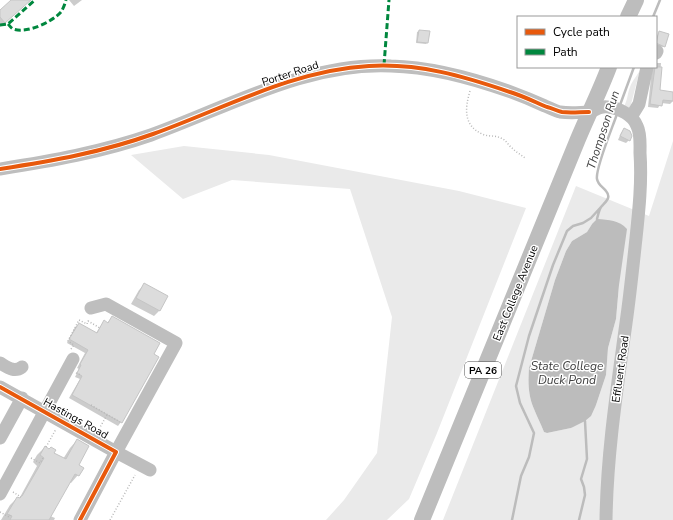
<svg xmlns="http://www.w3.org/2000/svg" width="673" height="520" viewBox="0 0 673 520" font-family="'Nunito Sans',sans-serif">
<rect width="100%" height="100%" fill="#fff"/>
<path fill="#eaeaea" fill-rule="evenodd" d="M 640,70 L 630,108 L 623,108 C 628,100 627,95 630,87 C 632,81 637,76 640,70 Z
M 673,141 L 673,520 L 443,520 L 576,186 L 649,216 ZM 592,224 L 619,285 L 616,319 L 608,348 L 606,375 L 596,405 L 571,428 L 547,433 L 544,432 C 541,424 537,417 534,409 C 528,395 528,382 529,368 L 555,280 L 566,251 L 572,241 L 587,232 Z
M 184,146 L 269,155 L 459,191 L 526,208 L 437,433 L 409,499 L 387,520 L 326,520 L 344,500 L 377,453 L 392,317 L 350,189 L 232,180 L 183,199 L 131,155 Z"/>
<path fill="#bcbcbc" d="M 597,219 C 609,220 619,220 627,229 L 619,285 L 616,319 L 608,348 L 606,375 L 596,405 L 591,416 L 585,421 L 571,428 L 547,433 L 544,432 C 541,424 537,417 534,409 C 528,395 528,382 529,368 L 555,280 L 566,251 L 572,241 L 587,232 L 592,224 Z"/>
<path fill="#0003" d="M 12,0 L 30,0 L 0,27 L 0,11 Z
M 69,0 L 82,0 L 74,6 Z
M 419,31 L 429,32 L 427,43 L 426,44 L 416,43 L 417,32 Z
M 659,32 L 664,46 L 663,47 L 656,45 L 656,39 Z
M 656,63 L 661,63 L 659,91 L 673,93 L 673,101 L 670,104 L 661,103 L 658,108 L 648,107 L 652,67 L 656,67 Z
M 624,129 L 629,140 L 626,143 L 618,140 L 621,133 Z
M 145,284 L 167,297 L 159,311 L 154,316 L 131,304 L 139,290 Z
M 112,317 L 121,422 L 118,426 L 69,398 L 80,379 L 75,377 L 79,369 L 77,368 L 85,353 L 67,343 L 75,327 L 79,324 L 96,333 L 104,321 L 107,323 Z
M 77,440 L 78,475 L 71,483 L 69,482 L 50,516 L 55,518 L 54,520 L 1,520 L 10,505 L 17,498 L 19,499 L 37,466 L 33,462 L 37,455 L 45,447 L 63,459 L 70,448 Z"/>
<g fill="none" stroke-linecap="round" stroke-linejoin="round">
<path stroke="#bcbcbc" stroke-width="2.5" d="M 653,17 L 660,0
M 620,105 L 634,67
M 597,219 C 598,215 599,210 601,207 C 605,202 612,198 606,191 C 603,187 598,185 597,179 C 595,169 613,126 617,114
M 512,520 L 521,476 L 529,457 L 534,433 L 520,403 L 516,386 L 529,336 L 553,265 L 567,231 L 573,226 L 583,223 L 591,218 L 601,207
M 579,520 L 585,495 L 584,487 L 581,479 L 587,459 L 585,421"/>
</g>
<path fill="#dcdcdc" stroke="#c5c5c5" d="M 11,0 L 31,0 L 5,23 L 0,17 L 0,10 Z
M 419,30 L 430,31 L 428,43 L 417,42 Z
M 659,31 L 669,34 L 665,47 L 656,43 Z
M 655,67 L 662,67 L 660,90 L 673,92 L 673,101 L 663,100 L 662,106 L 650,104 Z
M 624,128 L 630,131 L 632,136 L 630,141 L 620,136 Z
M 144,283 L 168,296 L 160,311 L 136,298 Z
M 112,316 L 160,343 L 154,354 L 159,357 L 122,423 L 72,395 L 82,376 L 77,373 L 81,365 L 80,364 L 88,350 L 69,339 L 79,323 L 97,333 L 104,320 L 108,323 Z
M 77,439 L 89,446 L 79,465 L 84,468 L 79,476 L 75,474 L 49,520 L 10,520 L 12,516 L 7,514 L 17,497 L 20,498 L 21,496 L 22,496 L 44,458 L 40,455 L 45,446 L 49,449 L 51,447 L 56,450 L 54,453 L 66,459 Z"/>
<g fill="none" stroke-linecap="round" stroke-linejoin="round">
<path stroke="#b8b8b8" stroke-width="1.5" stroke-dasharray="1 2" stroke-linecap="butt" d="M 470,91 C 465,108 463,125 482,134 C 488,137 495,135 501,138 C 506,140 508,145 512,148 C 516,152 521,155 525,158
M 71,349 L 74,345 L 68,341 L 79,320 L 87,324 L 88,321 L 100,328
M 76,373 L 81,375
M 91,405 L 120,422
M 99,429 L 107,415
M 46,447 L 56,429
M 31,458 L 40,463 L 43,458
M 13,492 L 21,497
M 0,512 L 9,517 L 10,515
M 110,520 L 135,475"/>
<path stroke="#bebebe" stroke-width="13" d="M 656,53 L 657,51
M 631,117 L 639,104 L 647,67
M 0,169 C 51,161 102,152 151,135 C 229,107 306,62 391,66 C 432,67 472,78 511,92 C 522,96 534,101 545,106 C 550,108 555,111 560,112 C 567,113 585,113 592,111 C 597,109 602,106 607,107 C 619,108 633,115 637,126 C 641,134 640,144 640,153 C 642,181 639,210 636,238 C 633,266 630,295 626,323 C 617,389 607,453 606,520
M 91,308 L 106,304 L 176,343 L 116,452 L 150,470
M 0,363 C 7,367 14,373 22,367
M 0,387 L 116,452 L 80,520
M 0,438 L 22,398
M 0,494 L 73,359"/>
<path stroke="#bdbdbd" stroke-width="16" d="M 628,17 L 636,0
M 422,520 L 578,139 C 588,115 600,91 609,67"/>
<path stroke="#00873e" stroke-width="3" stroke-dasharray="6 3" stroke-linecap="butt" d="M 8,24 C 10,26 11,28 13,29 C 27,34 52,22 61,12 C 63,9 65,4 66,0
M 0,25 L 8,24 L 35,0
M 384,65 L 389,0"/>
<g stroke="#fff" stroke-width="6">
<path id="cycleway" d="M 0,169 C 52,161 103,152 153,134 C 223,109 293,70 369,66 C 419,63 463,76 510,92 C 523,96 535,102 547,107 C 552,108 557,111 562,112 C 570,113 580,112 589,112
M 0,387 L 116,452 L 80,520"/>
</g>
<use href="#cycleway" stroke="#e8590c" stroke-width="4"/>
</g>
<g text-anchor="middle" stroke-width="3" stroke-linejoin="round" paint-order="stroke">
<rect fill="#fff" stroke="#4c4c4c" stroke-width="1" x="465" y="362" width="36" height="16" rx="3"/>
<g font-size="10" font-weight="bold" fill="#000">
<text x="483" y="374">PA 26</text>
</g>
<g font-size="11" fill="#000" stroke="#fff">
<text transform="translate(290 73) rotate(-18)" y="4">Porter Road</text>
<text transform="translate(515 293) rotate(-68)" y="4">East College Avenue</text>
<text transform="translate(620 369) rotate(-82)" y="4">Effluent Road</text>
<text transform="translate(76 418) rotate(29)" y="4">Hastings Road</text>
</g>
<g font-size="12" font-style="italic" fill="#404040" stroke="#fff">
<text transform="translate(603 130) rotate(-72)" y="4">Thompson Run</text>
<text x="567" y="370">State College<tspan x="567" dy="14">Duck Pond</tspan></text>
</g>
</g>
<rect x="517" y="16" width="140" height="52" fill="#ffffff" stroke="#999999"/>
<rect x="525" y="29" width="20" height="6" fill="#e8590c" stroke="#999999"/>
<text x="553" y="36" font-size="12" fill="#000000">Cycle path</text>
<rect x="525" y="49" width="20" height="6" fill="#00873e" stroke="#999999"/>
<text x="553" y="56" font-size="12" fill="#000000">Path</text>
</svg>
